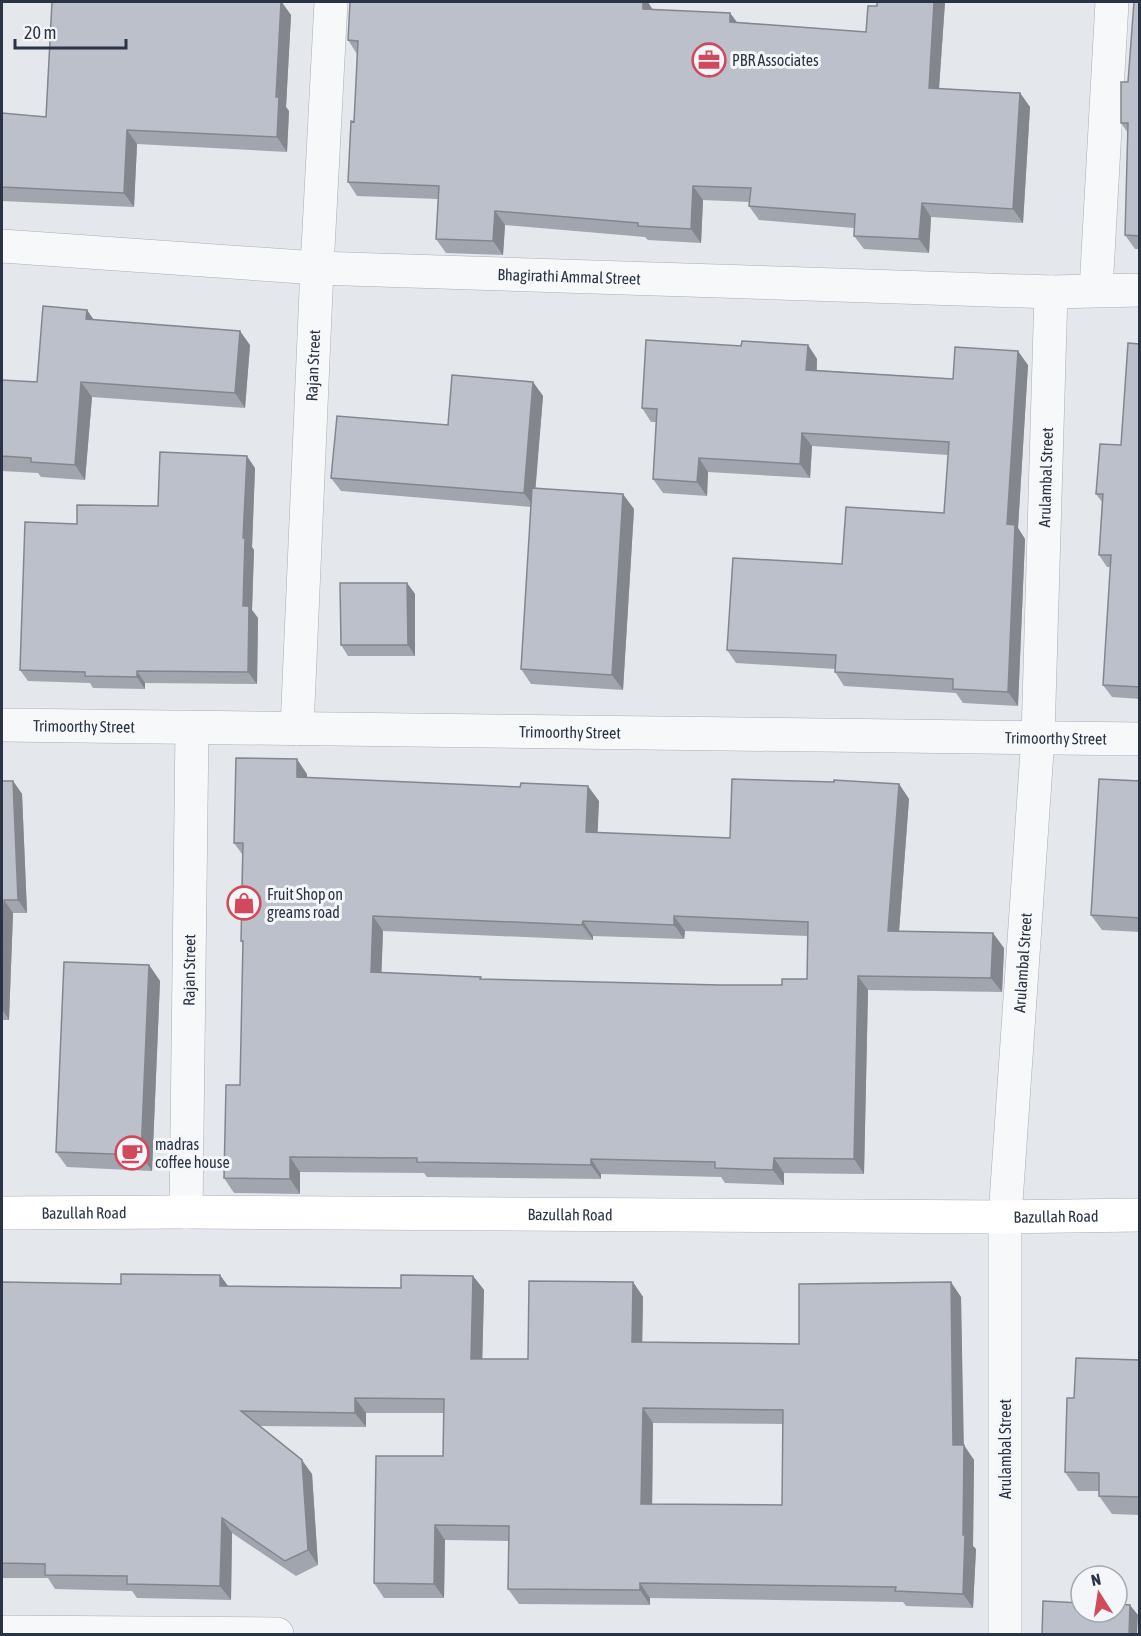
<svg xmlns="http://www.w3.org/2000/svg" width="1141" height="1636" viewBox="0 0 1141 1636" font-family="'Asap Condensed',sans-serif">
<rect width="100%" height="100%" fill="#e4e7ec"/>
<g fill="none" stroke-linecap="round" stroke-linejoin="round">
<g stroke="#a9aeb7" stroke-width="34">
<g id="street">
<path id="s1" d="M 2,246 L 317,268 L 1051,292 L 1140,290"/>
<path d="M 1096,290 L 1112,2"/>
<path id="s2" d="M 2,725 L 1140,739"/>
<path id="s3" d="M 297,729 L 317,268 L 331,2"/>
<path id="s4" d="M 186,1212 L 192,728"/>
<path d="M 2,1632 L 277,1634"/>
<path id="s5" d="M 1005,1634 L 1005,1217 L 1038,737 L 1051,292"/>
</g>
</g>
<g stroke="#a9aeb7" stroke-width="34">
<g id="secondary">
<path id="s6" d="M 2,1213 L 186,1212 L 1005,1217 L 1140,1215"/>
</g>
</g>
<use href="#street" stroke="#f7f8fa" stroke-width="33"/>
<use href="#secondary" stroke="#fff" stroke-width="33"/>
</g>
<path fill="#a1a5ae" fill-rule="evenodd" d="M 52,2 L 282,2 L 291,15 L 286,107 L 289,111 L 287,152 L 137,144 L 134,207 L 2,201 L 2,113 L 46,117 Z
M 877,2 L 945,2 L 939,89 L 1020,93 L 1030,107 L 1023,223 L 931,217 L 929,253 L 864,249 L 854,236 L 854,228 L 759,220 L 749,206 L 750,202 L 703,200 L 701,243 L 648,240 L 645,237 L 505,225 L 503,255 L 446,253 L 436,239 L 438,199 L 357,196 L 348,182 L 354,122 L 357,54 L 348,40 L 653,10 L 730,13 L 737,22 L 866,32 L 877,6 Z
M 1140,2 L 1140,249 L 1135,249 L 1125,235 L 1128,133 L 1121,123 L 1128,82 Z
M 87,310 L 94,320 L 250,345 L 245,408 L 92,397 L 85,480 L 41,477 L 38,473 L 2,471 L 2,380 L 37,382 Z
M 1140,344 L 1140,699 L 1112,697 L 1103,685 L 1111,567 L 1107,567 L 1099,555 L 1102,502 L 1096,494 L 1121,445 Z
M 808,345 L 817,359 L 817,370 L 953,379 L 1028,365 L 1018,528 L 1025,539 L 1018,706 L 963,703 L 956,693 L 844,686 L 835,672 L 835,669 L 736,663 L 727,650 L 842,564 L 944,513 L 948,455 L 812,446 L 810,478 L 708,472 L 707,496 L 663,493 L 653,479 L 656,422 L 651,422 L 642,408 L 741,346 Z
M 533,382 L 543,396 L 535,488 L 634,509 L 623,690 L 531,684 L 521,669 L 531,507 L 341,491 L 331,478 L 448,425 Z
M 255,468 L 252,547 L 254,550 L 252,610 L 258,618 L 257,684 L 145,683 L 145,689 L 93,688 L 90,683 L 28,681 L 20,670 L 77,524 L 158,506 Z
M 407,583 L 415,594 L 415,656 L 348,656 L 341,645 Z
M 307,774 L 307,778 L 599,801 L 597,833 L 730,838 L 899,784 L 909,799 L 899,931 L 1004,948 L 1002,992 L 868,990 L 864,1174 L 784,1173 L 784,1185 L 725,1183 L 721,1177 L 601,1174 L 601,1179 L 427,1177 L 424,1173 L 300,1172 L 300,1194 L 234,1193 L 224,1178 L 240,1085 L 243,944 L 241,941 L 242,854 L 234,843 ZM 383,931 L 593,940 L 593,936 L 684,939 L 685,931 L 808,936 L 807,979 L 782,985 L 719,985 L 483,979 L 381,972 Z
M 2,781 L 13,781 L 22,794 L 27,913 L 13,913 L 9,1020 L 2,1020 Z
M 1140,781 L 1140,932 L 1102,930 L 1091,915 Z
M 149,965 L 160,981 L 152,1171 L 67,1167 L 56,1152 Z
M 220,1275 L 228,1287 L 401,1288 L 473,1276 L 484,1290 L 482,1359 L 528,1359 L 633,1282 L 643,1297 L 642,1342 L 799,1344 L 961,1297 L 963,1445 L 974,1460 L 973,1546 L 976,1549 L 973,1608 L 906,1606 L 903,1602 L 650,1598 L 650,1605 L 519,1604 L 508,1589 L 509,1541 L 445,1540 L 444,1598 L 384,1598 L 374,1583 L 443,1456 L 444,1413 L 366,1413 L 366,1427 L 260,1426 L 312,1474 L 318,1565 L 296,1576 L 232,1533 L 231,1600 L 137,1598 L 132,1591 L 55,1589 L 48,1578 L 2,1578 L 2,1282 L 121,1284 ZM 653,1423 L 783,1424 L 782,1505 L 652,1504 Z
M 1140,1360 L 1140,1515 L 1112,1514 L 1099,1496 L 1099,1491 L 1078,1491 L 1065,1472 L 1074,1398 Z"/>
<path fill="#83868d" d="M 281,2 L 291,15 L 286,107 L 289,111 L 287,152 L 277,137 L 276,97 Z
M 643,2 L 648,2 L 653,10 L 643,9 Z
M 934,2 L 945,2 L 938,102 L 929,88 Z
M 730,13 L 740,27 L 730,22 Z
M 1020,93 L 1030,107 L 1023,223 L 1013,209 Z
M 127,130 L 137,144 L 134,207 L 124,193 Z
M 693,186 L 703,200 L 701,243 L 691,229 Z
M 922,203 L 931,217 L 929,253 L 919,239 Z
M 495,211 L 505,225 L 503,255 L 493,241 Z
M 87,310 L 97,325 L 86,319 Z
M 240,331 L 250,345 L 245,408 L 235,393 Z
M 808,345 L 817,359 L 816,384 L 806,370 Z
M 1018,351 L 1028,365 L 1018,528 L 1025,539 L 1018,706 L 1008,692 L 1007,524 Z
M 81,382 L 92,397 L 85,480 L 75,465 Z
M 533,382 L 543,396 L 534,507 L 524,493 Z
M 802,433 L 812,446 L 810,478 L 800,464 Z
M 247,456 L 255,468 L 252,547 L 254,550 L 252,610 L 258,618 L 257,684 L 248,672 L 243,606 L 243,538 Z
M 699,458 L 708,472 L 707,496 L 697,482 Z
M 623,494 L 634,509 L 623,690 L 612,675 Z
M 407,583 L 415,594 L 415,656 L 408,645 Z
M 137,671 L 145,683 L 145,689 L 137,677 Z
M 297,759 L 307,774 L 307,792 L 297,777 Z
M 13,781 L 22,794 L 27,913 L 18,900 Z
M 899,784 L 909,799 L 898,945 L 888,931 Z
M 588,786 L 599,801 L 597,847 L 586,832 Z
M 4,900 L 13,913 L 9,1020 L 2,1009 L 2,973 Z
M 373,916 L 383,931 L 381,986 L 371,972 Z
M 674,916 L 685,931 L 684,939 L 674,925 Z
M 583,921 L 593,936 L 593,940 L 582,925 Z
M 993,933 L 1004,948 L 1002,992 L 991,978 Z
M 149,965 L 160,981 L 152,1171 L 141,1155 Z
M 858,976 L 868,990 L 864,1174 L 854,1159 Z
M 290,1157 L 300,1172 L 300,1194 L 290,1179 Z
M 774,1158 L 784,1173 L 784,1185 L 773,1170 Z
M 591,1159 L 601,1174 L 601,1179 L 591,1165 Z
M 220,1275 L 231,1290 L 220,1286 Z
M 473,1276 L 484,1290 L 482,1373 L 471,1359 Z
M 633,1282 L 643,1297 L 642,1356 L 632,1342 Z
M 951,1282 L 961,1297 L 964,1451 L 964,1445 L 974,1460 L 973,1546 L 976,1549 L 973,1608 L 963,1594 L 963,1535 L 953,1445 Z
M 355,1398 L 366,1413 L 366,1427 L 355,1413 Z
M 643,1408 L 653,1423 L 652,1518 L 641,1504 Z
M 302,1460 L 312,1474 L 318,1565 L 308,1550 Z
M 222,1518 L 232,1533 L 231,1600 L 220,1586 Z
M 435,1525 L 445,1540 L 444,1598 L 434,1584 Z
M 640,1583 L 650,1598 L 650,1605 L 640,1590 Z
M 1130,1605 L 1138,1615 L 1137,1635 L 1129,1635 Z"/>
<path fill="#bbc0ca" stroke="#83868d" stroke-width="1.5" fill-rule="evenodd" d="M 52,2 L 281,2 L 276,97 L 279,97 L 277,137 L 127,130 L 124,193 L 2,187 L 2,113 L 46,117 Z
M 350,2 L 643,2 L 643,9 L 730,13 L 730,22 L 866,32 L 868,6 L 877,6 L 877,2 L 934,2 L 929,88 L 1020,93 L 1013,209 L 922,203 L 919,239 L 854,236 L 855,214 L 749,206 L 751,188 L 693,186 L 691,229 L 638,226 L 638,223 L 495,211 L 493,241 L 436,239 L 439,186 L 348,182 L 351,121 L 354,122 L 358,41 L 348,40 Z
M 1134,2 L 1140,2 L 1140,236 L 1125,235 L 1128,123 L 1121,123 L 1121,82 L 1128,82 Z
M 43,306 L 87,310 L 86,319 L 240,331 L 235,393 L 81,382 L 75,465 L 31,462 L 31,458 L 2,456 L 2,380 L 37,382 Z
M 646,340 L 741,346 L 742,341 L 808,345 L 806,370 L 953,379 L 955,347 L 1018,351 L 1007,524 L 1015,525 L 1008,692 L 953,689 L 953,679 L 835,672 L 836,655 L 727,650 L 733,558 L 842,564 L 846,507 L 944,513 L 949,442 L 802,433 L 800,464 L 699,458 L 697,482 L 653,479 L 657,409 L 642,408 Z
M 1128,343 L 1140,344 L 1140,687 L 1103,685 L 1111,555 L 1099,555 L 1103,494 L 1096,494 L 1100,444 L 1121,445 Z
M 452,375 L 533,382 L 524,493 L 331,478 L 337,416 L 448,425 Z
M 160,452 L 247,456 L 243,538 L 245,538 L 243,606 L 249,606 L 248,672 L 137,671 L 137,677 L 85,676 L 85,672 L 20,670 L 25,522 L 77,524 L 77,505 L 158,506 Z
M 532,488 L 623,494 L 612,675 L 521,669 Z
M 340,583 L 407,583 L 408,645 L 341,645 Z
M 236,758 L 297,759 L 297,777 L 520,787 L 521,783 L 588,786 L 586,832 L 730,838 L 732,779 L 834,782 L 834,780 L 899,784 L 888,931 L 993,933 L 991,978 L 858,976 L 854,1159 L 774,1158 L 773,1170 L 715,1168 L 715,1162 L 591,1159 L 591,1165 L 417,1162 L 417,1158 L 290,1157 L 290,1179 L 224,1178 L 226,1085 L 240,1085 L 243,941 L 241,941 L 243,843 L 234,843 ZM 373,916 L 582,925 L 583,921 L 674,925 L 674,916 L 808,922 L 807,979 L 782,979 L 782,985 L 719,985 L 480,979 L 481,977 L 371,972 Z
M 1099,779 L 1140,781 L 1140,918 L 1091,915 Z
M 2,781 L 13,781 L 18,900 L 4,900 L 2,973 Z
M 64,962 L 149,965 L 141,1155 L 56,1152 Z
M 121,1274 L 220,1275 L 220,1286 L 401,1288 L 401,1275 L 473,1276 L 471,1359 L 528,1359 L 529,1281 L 633,1282 L 632,1342 L 799,1344 L 799,1284 L 951,1282 L 953,1445 L 964,1445 L 963,1535 L 965,1535 L 963,1594 L 895,1591 L 896,1587 L 640,1583 L 640,1590 L 508,1589 L 509,1526 L 435,1525 L 434,1584 L 374,1583 L 376,1456 L 443,1456 L 444,1399 L 355,1398 L 355,1413 L 241,1411 L 302,1460 L 308,1550 L 285,1561 L 222,1518 L 220,1586 L 127,1584 L 127,1576 L 45,1575 L 45,1564 L 2,1563 L 2,1282 L 121,1284 ZM 643,1408 L 783,1410 L 782,1505 L 641,1504 Z
M 1076,1358 L 1140,1360 L 1140,1497 L 1099,1496 L 1099,1473 L 1065,1472 L 1067,1398 L 1074,1398 Z
M 1043,1601 L 1081,1603 L 1081,1612 L 1117,1612 L 1117,1604 L 1130,1605 L 1129,1635 L 1042,1635 Z"/>
<defs>
<g id="office-ring" transform="scale(1.725)"><circle r="9.5" fill="#f4f6f9" stroke="#d1495b" stroke-width="1.5"/><path d="M-6-3h4V-5.5h4V-3h4V5H-6ZM-1-4.5V-3h2v-1.5ZM-6 0V1H6V0Z" fill="#d1495b"/></g>
<g id="shop-ring" transform="scale(1.725)"><circle r="9.5" fill="#f4f6f9" stroke="#d1495b" stroke-width="1.5"/><path d="M-5-2.5h2.3a2.7 3.5 0 0 1 5.4 0H5L5.5 6h-11ZM-1.5-2.5h3a1.5 2.3 0 0 0-3 0Z" fill="#d1495b"/></g>
<g id="cafe-ring" transform="scale(1.725)"><circle r="9.5" fill="#f4f6f9" stroke="#d1495b" stroke-width="1.5"/><path d="M-5.5-4.5H6V0H3Q3 3.5 0 3.5H-2.5Q-5.5 3.5-5.5 0ZM3-3.2v2h1.7v-2ZM-6 4.5H4V6H-6Z" fill="#d1495b"/></g>
</defs>
<g fill-rule="evenodd">
<use href="#office-ring" x="709" y="60"/>
<use href="#shop-ring" x="244" y="903"/>
<use href="#cafe-ring" x="132" y="1153"/>
</g>
<g text-anchor="middle" stroke-width="6" stroke-linejoin="round" paint-order="stroke">
<g font-size="16" fill="#2b3445" stroke="#f4f6f9" text-anchor="start">
<text x="732" y="66">PBR Associates</text>
<text x="267" y="900">Fruit Shop on<tspan x="267" dy="18">greams road</tspan></text>
<text x="155" y="1150">madras<tspan x="155" dy="18">coffee house</tspan></text>
</g>
<g font-size="16" fill="#2b3445" stroke="#f4f6f9">
<text dy="6" stroke="none"><textPath href="#s1" startOffset="568">Bhagirathi Ammal Street</textPath></text>
<text dy="6" stroke="none"><textPath href="#s3" startOffset="364">Rajan Street</textPath></text>
<text dy="6" stroke="none"><textPath href="#s5" startOffset="1158">Arulambal Street</textPath></text>
<text dy="6" stroke="none"><textPath href="#s2" startOffset="82">Trimoorthy Street</textPath></text>
<text dy="6" stroke="none"><textPath href="#s2" startOffset="568">Trimoorthy Street</textPath></text>
<text dy="6" stroke="none"><textPath href="#s2" startOffset="1054">Trimoorthy Street</textPath></text>
<text dy="6" stroke="none"><textPath href="#s5" startOffset="672">Arulambal Street</textPath></text>
<text dy="6" stroke="none"><textPath href="#s4" startOffset="242">Rajan Street</textPath></text>
<text dy="6" stroke="none"><textPath href="#s6" startOffset="82">Bazullah Road</textPath></text>
<text dy="6" stroke="none"><textPath href="#s6" startOffset="568">Bazullah Road</textPath></text>
<text dy="6" stroke="none"><textPath href="#s6" startOffset="1054">Bazullah Road</textPath></text>
<text transform="translate(1005 1449) rotate(-90)" y="6">Arulambal Street</text>
</g>
</g>
<rect width="1141" height="1636" fill="none" stroke="#2b3445" stroke-width="6"/>
<g transform="translate(1099 1594) rotate(348)"><circle r="28" fill="#f4f6f9" stroke="#a4a8b1" stroke-width="1.5"/>
<path d="M0-4.5L10 22L0 15L-10 22Z" fill="#d1495b"/>
<text y="-9" font-size="16" font-weight="bold" text-anchor="middle" fill="#2b3445">N</text>
</g>
<path d="M15 39v9h111v-9" fill="none" stroke="#2b3445" stroke-width="3"/>
<text x="24" y="39" font-size="18" fill="#2b3445" stroke="#f4f6f9" stroke-width="4.5" paint-order="stroke">20 m</text>
</svg>
